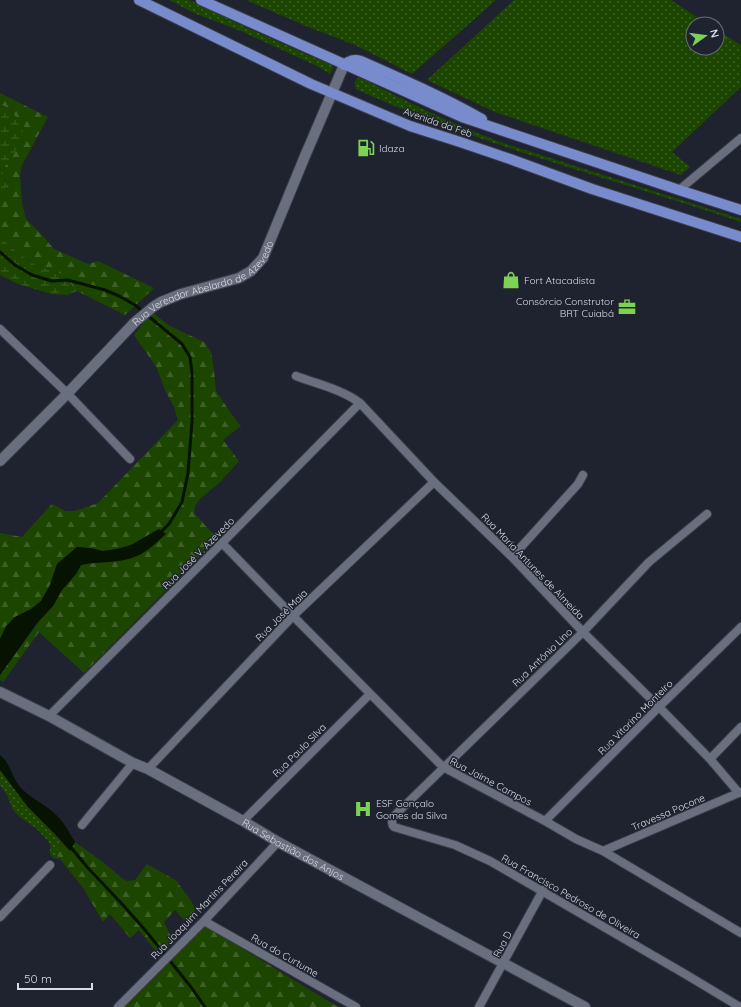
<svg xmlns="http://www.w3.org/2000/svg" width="741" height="1007" viewBox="0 0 741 1007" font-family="Quicksand,sans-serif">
<defs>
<pattern id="grass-dots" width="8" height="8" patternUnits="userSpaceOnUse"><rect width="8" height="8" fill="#1c4600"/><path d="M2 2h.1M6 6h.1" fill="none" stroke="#3c6025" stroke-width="1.8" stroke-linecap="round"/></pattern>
<pattern id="forest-firs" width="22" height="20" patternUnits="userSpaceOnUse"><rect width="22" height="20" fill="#1c4600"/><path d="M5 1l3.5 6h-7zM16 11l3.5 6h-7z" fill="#3c6025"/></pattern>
<pattern id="wetland-marsh" width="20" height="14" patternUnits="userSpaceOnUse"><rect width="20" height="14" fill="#1c4600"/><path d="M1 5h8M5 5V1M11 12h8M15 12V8" fill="none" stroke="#3c6025"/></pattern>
</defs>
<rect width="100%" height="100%" fill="#1f2330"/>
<path fill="url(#grass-dots)" d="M 169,0 L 189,0 L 205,7 L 228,19 L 301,52 L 330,64 L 332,65 L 333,68 L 330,74 L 317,66 L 241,31 L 194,13 Z
M 246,0 L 496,0 L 412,74 L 355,45 L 306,26 Z
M 514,0 L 671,0 L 707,24 L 693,24 L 693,48 L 717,48 L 717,30 L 741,45 L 741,87 L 672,152 L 690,167 L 681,175 L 495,112 L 427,80 Z
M 358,78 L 363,79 C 407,102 453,124 500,142 L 741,219 L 741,222 C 613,178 480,146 356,89 C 354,85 354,81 358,78 Z
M 0,770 L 28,807 L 62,842 L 56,854 L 59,858 C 51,860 48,853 51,846 L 48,841 L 37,829 L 20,817 L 13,810 L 7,795 L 0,785 Z"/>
<path fill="url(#forest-firs)" d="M 0,93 L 48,117 L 22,165 L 20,175 L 22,203 L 26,219 L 42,235 L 54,249 L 88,264 L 98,261 L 154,288 L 125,315 L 77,291 L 62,274 L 36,265 L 19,254 L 3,240 L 0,229 L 0,197 L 6,195 L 7,185 L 2,170 L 13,155 L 5,106 L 0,106 Z
M 152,312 L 168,325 L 204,342 L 211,352 L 214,370 L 216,391 L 232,415 L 241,426 L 223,440 L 239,461 L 220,482 L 200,499 L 195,506 L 194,513 L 215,536 L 198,558 L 84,673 L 39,632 L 3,682 L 0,680 L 0,675 L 38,623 L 53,606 L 62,590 L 76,574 L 81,565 L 91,563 L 117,561 L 159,529 L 131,545 L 117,549 L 103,551 L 90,548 L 77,547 L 57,564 L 50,585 L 41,601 L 31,609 L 15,617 L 6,626 L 0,639 L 0,533 L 22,537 L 52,504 L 65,511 L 75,511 L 98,503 L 178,420 L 174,407 L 165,390 L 157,368 L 134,335 Z
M 62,842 L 70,851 L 75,842 L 103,862 L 123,879 L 127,881 L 135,880 L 147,864 L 177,881 C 182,891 197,903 195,915 C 194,917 193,919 192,921 L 188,923 L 180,916 L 175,910 L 164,922 L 172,939 L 171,944 L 159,955 L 139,930 L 130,938 L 110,914 L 103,922 L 84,889 L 56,854 Z
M 205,926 L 338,1007 L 125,1007 Z"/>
<path fill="url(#wetland-marsh)" d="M 0,106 C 15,108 18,122 24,134 L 13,155 L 2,170 L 7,185 L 6,195 L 0,197 Z
M 0,229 L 3,240 L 19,254 L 36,265 L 62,274 L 77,291 L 67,295 L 52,294 L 18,284 L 0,275 Z"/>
<path fill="#051300" d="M 159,529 L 166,534 C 158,541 147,552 137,556 C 119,564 99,561 81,565 L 76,574 L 62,590 L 53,606 L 37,623 L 0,675 L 0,639 L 6,626 L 15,617 L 31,609 L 41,601 L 50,585 L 57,564 L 64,558 L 77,547 L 90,548 L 103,551 L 117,549 L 131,545 Z
M 0,755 C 12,765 11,777 21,788 C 29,797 44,804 53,812 C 63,820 68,831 75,842 L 70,851 L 56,835 L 28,807 L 0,770 Z"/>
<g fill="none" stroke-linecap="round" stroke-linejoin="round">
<path stroke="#051300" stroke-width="3" d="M 0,252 L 15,265 L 32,275 L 52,281 L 67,280 L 79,283 L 105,290 L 119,296 L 135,305 L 182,344 L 190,357 L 192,373 L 192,422 L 188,473 L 182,502 L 169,524 L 160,533
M 69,845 L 87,867 L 123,905 L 145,930 L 191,987 L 205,1007"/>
<g stroke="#3b3e49" stroke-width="10">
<path id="minor" d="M 679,190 L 741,138
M 0,329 L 67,393 L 130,459
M 296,376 C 317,384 341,389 360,403 L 434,482 L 512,557 L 583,632 L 659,707 L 710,759 L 739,793
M 707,514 L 649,562 L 583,632 L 393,817 C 392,821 391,824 394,827 L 455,845 L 490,861 L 685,974 L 740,1007
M 222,543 L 293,616 L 443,767 L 545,821 L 576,839 L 603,851 L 741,933
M 512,557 L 578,484 L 583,475
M 49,716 L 222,543 L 360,403
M 710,759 L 741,727
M 148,769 L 293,616 L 434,482
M 243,821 L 370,694
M 545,821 L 659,707 L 741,627
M 82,825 L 133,763
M 603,851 L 741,792
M 0,917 L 50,865
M 204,921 L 356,1007
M 118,1007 L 204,921 L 278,842
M 479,1007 L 543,890"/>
</g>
<g stroke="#3b3e49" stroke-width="12">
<g id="tertiary">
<path id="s1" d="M 0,461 L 65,396 L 135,322 L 153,307 L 161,302 L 181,294 L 239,278 L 251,271 L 263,258 L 305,156 L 344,65"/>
<path id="s2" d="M 0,692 L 49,716 L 133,763 L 148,769 L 243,821 L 278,842 L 585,1007"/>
</g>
</g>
<g stroke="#3b3e49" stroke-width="12">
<path id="primary" d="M 139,0 L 311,84 L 410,126 L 460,142 L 510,159 L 592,189 L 741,237
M 201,0 L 462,117 L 679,190 L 741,210
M 344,65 C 350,60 354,59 361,61 C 402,79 443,97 482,119"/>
</g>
<use href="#minor" stroke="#6a6f7f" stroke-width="8"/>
<use href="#tertiary" stroke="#6a6f7f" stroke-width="10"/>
<use href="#primary" stroke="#788bcc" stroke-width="10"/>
</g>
<defs>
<g id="fuel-bare" transform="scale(1.38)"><path d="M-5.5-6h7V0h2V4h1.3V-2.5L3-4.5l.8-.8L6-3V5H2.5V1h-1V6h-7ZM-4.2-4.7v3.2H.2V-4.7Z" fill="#7dd153" stroke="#1f2330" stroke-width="2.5" paint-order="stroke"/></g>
<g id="shop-bare" transform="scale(1.38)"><path d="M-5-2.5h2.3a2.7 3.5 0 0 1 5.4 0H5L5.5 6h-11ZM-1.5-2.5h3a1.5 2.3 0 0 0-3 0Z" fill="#7dd153" stroke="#1f2330" stroke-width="2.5" paint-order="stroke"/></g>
<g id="office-bare" transform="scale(1.38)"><path d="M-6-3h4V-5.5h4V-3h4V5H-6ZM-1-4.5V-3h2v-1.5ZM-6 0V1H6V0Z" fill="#7dd153" stroke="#1f2330" stroke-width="2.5" paint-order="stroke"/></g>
<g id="hospital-bare" transform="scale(1.38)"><path d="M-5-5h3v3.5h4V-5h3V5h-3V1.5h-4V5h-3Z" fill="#7dd153" stroke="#1f2330" stroke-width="2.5" paint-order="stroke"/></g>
</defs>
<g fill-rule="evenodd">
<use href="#fuel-bare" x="366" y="148"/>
<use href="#shop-bare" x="511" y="280"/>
<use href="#office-bare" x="627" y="307"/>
<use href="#hospital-bare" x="363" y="809"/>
</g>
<g text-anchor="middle" stroke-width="3" stroke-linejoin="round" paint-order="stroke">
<g font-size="10" fill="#d8dbe4" stroke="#1f2330">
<text transform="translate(438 122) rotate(19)" y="4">Avenida da Feb</text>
<text dy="4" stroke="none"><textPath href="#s1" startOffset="275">Rua Vereador Abelardo de Azevedo</textPath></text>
<text transform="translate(198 553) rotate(-45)" y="4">Rua José V. Azevedo</text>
<text transform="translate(533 566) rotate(46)" y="4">Rua Maria Antunes de Almeida</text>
<text transform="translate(281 615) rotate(-45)" y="4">Rua José Maia</text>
<text transform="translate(542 657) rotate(-44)" y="4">Rua Antônio Lino</text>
<text transform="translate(635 717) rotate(-45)" y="4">Rua Vitorino Monteiro</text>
<text transform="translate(299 750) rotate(-45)" y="4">Rua Paulo Silva</text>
<text transform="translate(491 781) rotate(28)" y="4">Rua Jaime Campos</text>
<text transform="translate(668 812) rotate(-23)" y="4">Travessa Pocone</text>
<text dy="4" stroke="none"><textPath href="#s2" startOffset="333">Rua Sebastião dos Anjos</textPath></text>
<text transform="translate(571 896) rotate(30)" y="4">Rua Francisco Pedroso de Oliveira</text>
<text transform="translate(199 909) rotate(-46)" y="4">Rua Joaquim Martins Pereira</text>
<text transform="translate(502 944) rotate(-62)" y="4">Rua D</text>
<text transform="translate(285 955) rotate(30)" y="4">Rua do Curtume</text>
</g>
<g font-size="10" fill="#d8dbe4" stroke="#1f2330" text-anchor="start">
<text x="379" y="152">Idaza</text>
<text x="524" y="284">Fort Atacadista</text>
<text x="614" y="305" text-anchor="end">Consórcio Construtor<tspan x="614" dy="12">BRT Cuiabá</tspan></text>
<text x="376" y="807">ESF Gonçalo<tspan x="376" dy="12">Gomes da Silva</tspan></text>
</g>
</g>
<g transform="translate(705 36) rotate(76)"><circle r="19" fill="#1f2330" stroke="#696d78"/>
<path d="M0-3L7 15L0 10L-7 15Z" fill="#7dd153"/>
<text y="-6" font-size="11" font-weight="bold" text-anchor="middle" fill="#d8dbe4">N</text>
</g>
<path d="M18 983v6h74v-6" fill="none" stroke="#d8dbe4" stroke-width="2"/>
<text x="24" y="983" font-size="12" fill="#d8dbe4" stroke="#1f2330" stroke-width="3" paint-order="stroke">50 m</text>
</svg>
